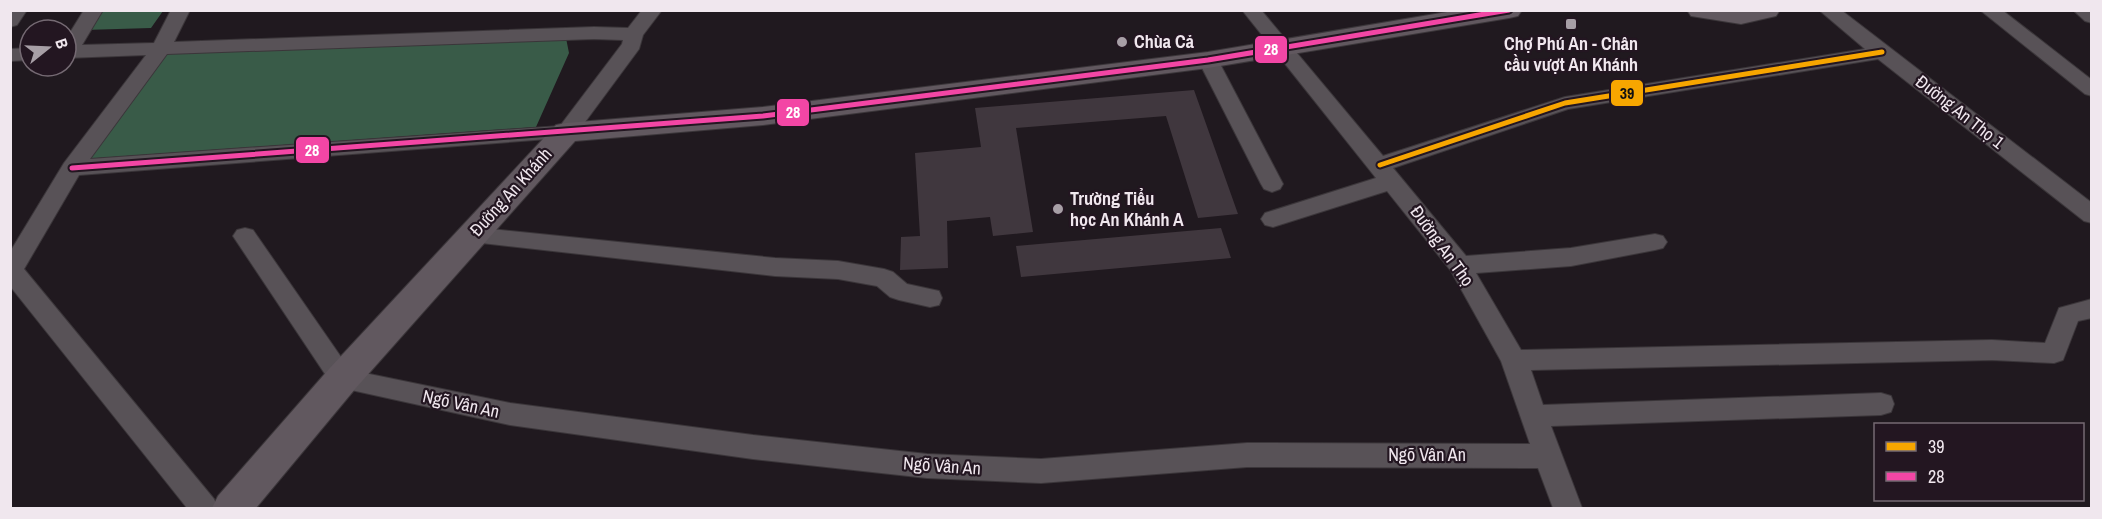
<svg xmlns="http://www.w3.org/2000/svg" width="2102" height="519" viewBox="0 0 2102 519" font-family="'Archivo Narrow',sans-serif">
<rect width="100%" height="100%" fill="#20191f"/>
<path fill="#395b48" d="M 96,11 L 163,11 L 151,28 L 84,30 Z
M 566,38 L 569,53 L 536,127 L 83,159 L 151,60 L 180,50 Z"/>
<path fill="#40373e" d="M 1194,90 L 1238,214 L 1198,218 L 1166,116 L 1016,128 L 1033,232 L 993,236 L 990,217 L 947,221 L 948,268 L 900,270 L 901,237 L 920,236 L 915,153 L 981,147 L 975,108 Z
M 1221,228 L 1231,258 L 1021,277 L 1016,246 Z"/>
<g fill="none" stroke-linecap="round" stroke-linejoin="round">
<g stroke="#3b363a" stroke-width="2">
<path id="street" d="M 10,10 L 27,10 L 17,25 L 10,27 Z
M 84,10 L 103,10 L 82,45 L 154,43 L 171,10 L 190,10 L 174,42 L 594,27 L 628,28 L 642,10 L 662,10 L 643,35 L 639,49 L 574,137 L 79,175 L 24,269 L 214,499 L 218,508 L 187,508 L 10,286 L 10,252 L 64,163 L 146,55 L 66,58 L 66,39 ZM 594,39 L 623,40 L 622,44 L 560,126 L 90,159 L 167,54 Z
M 1242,10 L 1261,10 L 1383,156 L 1565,97 L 1865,49 L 1819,10 L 1841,10 L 2092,203 L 2092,223 L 2084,221 L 1878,59 L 1568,109 L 1393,168 L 1466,256 L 1571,248 L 1655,234 L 1663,236 L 1667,242 L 1663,248 L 1655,250 L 1571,266 L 1476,273 L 1521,350 L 1992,340 L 2045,343 L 2059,308 L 2092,299 L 2092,318 L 2078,321 L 2063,360 L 2054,363 L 1992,360 L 1531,370 L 1543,405 L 1881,393 L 1891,396 L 1894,404 L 1891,412 L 1881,415 L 1551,426 L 1582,508 L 1553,508 L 1538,468 L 1247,467 L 1041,483 L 927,478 L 753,459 L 510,425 L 333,386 L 233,236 L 237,230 L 245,228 L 253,230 L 350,370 L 510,403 L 753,435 L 927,454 L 1041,459 L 1247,443 L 1530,444 L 1501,361 L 1451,271 L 1387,191 L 1273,227 L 1265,225 L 1261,219 L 1265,213 L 1376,178 Z
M 1980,10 L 2002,10 L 2092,80 L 2092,96 L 2085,94 Z
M 2073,10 L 2092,10 L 2092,23 L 2085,21 Z
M 30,48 L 30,60 L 10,61 L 10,49 Z
M 1208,54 L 1215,56 L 1218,60 L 1283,184 L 1280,189 L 1272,192 L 1264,189 L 1261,184 L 1198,60 L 1201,56 Z
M 472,227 L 775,258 L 838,261 L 884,269 L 893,272 L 907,284 L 939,291 L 942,298 L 939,305 L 930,307 L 899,300 L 890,297 L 877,286 L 838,279 L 775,276 L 464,241 L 460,235 L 464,229 Z"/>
</g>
<g stroke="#3b363a" stroke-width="2">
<path id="secondary" d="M 1459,10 L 1522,10 L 1518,16 L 1509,18 L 1208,68 L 763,125 L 575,141 L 355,389 L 256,508 L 212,508 L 218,496 L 329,369 L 556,125 L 566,123 L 763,107 L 1208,52 Z
M 1687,10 L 1780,10 L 1776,16 L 1741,24 L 1691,16 Z"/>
</g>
<use href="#street" fill="#585257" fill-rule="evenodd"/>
<use href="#secondary" fill="#61585f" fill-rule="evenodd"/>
<g stroke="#231621" stroke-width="9">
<path id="bus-1" d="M 1380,165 L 1565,103 L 1882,52"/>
</g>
<g stroke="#231621" stroke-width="9">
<path id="bus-2" d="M 72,168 L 763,116 L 1208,60 L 1509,10"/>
</g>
<use href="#bus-1" stroke="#f7a600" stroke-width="5"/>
<use href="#bus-2" stroke="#f346a5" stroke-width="5"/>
</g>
<g fill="#a79fa6" stroke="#231621" stroke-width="2">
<rect x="1565" y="18" width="12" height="12" rx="3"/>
<circle cx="1122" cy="42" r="6"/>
<circle cx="1058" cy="209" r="6"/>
</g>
<g text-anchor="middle" stroke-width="4.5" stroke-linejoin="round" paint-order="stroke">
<g font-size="18" font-weight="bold" fill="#f0e7ee" stroke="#231621" text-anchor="start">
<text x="1134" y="48">Chùa Cả</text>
<text x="1571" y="50" text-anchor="middle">Chợ Phú An - Chân<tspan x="1571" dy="21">cầu vượt An Khánh</tspan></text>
<text x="1070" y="205">Trường Tiểu<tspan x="1070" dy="21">học An Khánh A</tspan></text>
</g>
<g font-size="18" fill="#f0e7ee" stroke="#231621">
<text transform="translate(1960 112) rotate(38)" y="6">Đường An Thọ 1</text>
<text transform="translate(511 192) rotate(-48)" y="6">Đường An Khánh</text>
<text transform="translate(1442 246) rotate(54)" y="6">Đường An Thọ</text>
<text transform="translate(461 404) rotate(12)" y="6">Ngõ Vân An</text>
<text x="1427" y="461">Ngõ Vân An</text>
<text transform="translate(942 466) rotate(4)" y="6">Ngõ Vân An</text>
</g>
</g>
<g stroke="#231621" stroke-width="2">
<rect x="1254" y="35" width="34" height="29" rx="6" fill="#f346a5"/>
<rect x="1610" y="79" width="34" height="28" rx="6" fill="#f7a600"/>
<rect x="776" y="98" width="34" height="29" rx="6" fill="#f346a5"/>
<rect x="295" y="136" width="35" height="28" rx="6" fill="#f346a5"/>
</g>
<g font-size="16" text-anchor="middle" font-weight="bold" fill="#fff">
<text x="1271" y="55">28</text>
<text x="793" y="118">28</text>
<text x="312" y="156">28</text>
</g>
<g font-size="16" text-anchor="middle" font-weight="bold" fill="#111">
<text x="1627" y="99">39</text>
</g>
<rect width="2102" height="519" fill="none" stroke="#f0e7ee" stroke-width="24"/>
<rect x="1874" y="423" width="210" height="78" fill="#231621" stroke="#756a73" stroke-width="1.5"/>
<rect x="1886" y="442" width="30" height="9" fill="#f7a600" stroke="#756a73" stroke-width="1.5"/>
<text x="1928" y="453" font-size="18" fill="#f0e7ee">39</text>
<rect x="1886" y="472" width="30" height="9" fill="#f346a5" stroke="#756a73" stroke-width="1.5"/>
<text x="1928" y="483" font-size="18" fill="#f0e7ee">28</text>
<g transform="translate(48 48) rotate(72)"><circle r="28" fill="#231621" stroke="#756a73" stroke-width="1.5"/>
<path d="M0-4.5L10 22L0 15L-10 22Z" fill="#a79fa6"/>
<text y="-9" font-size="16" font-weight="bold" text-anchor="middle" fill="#f0e7ee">B</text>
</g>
</svg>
